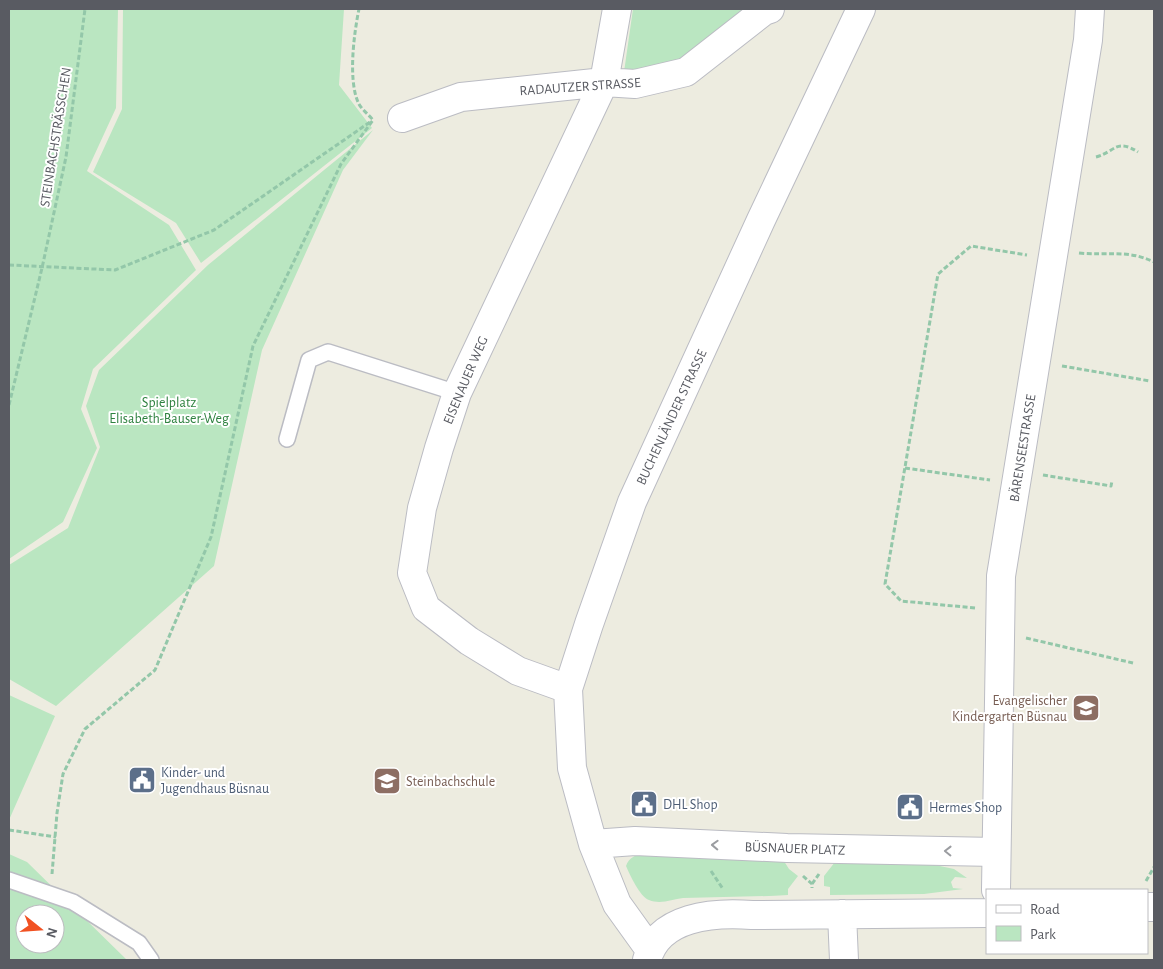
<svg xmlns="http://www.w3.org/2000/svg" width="1163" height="969" viewBox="0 0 1163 969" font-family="'Alegreya Sans',sans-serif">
<rect width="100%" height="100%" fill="#edece0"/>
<path fill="#bae6c1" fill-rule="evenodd" d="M 9,9 L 118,9 L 116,108 L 87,171 L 169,225 L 196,270 L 93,369 L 81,409 L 97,448 L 63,522 L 9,559 Z
M 123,9 L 344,9 L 339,85 L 372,128 L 201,263 L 176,223 L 93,172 L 122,109 Z
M 633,9 L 755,9 L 683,60 L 624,72 Z
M 373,130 L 343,170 L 262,350 L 214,566 L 56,706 L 9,679 L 9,565 L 68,528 L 100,447 L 86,406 L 99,370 L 208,265 Z
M 9,695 L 55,716 L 9,820 Z
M 644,853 L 680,857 L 782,858 L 789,869 L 798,876 L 788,889 L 788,895 C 753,897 718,897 683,898 C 672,899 661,905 649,900 C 640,897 630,875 626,866 C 629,857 636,855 644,853 Z
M 9,854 L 27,862 L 127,960 L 9,960 ZM 25,914 L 55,914 L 55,944 L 25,944 Z
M 835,862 L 935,865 L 954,869 L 967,878 L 955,877 L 951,882 L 953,888 L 963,889 L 924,894 L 830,895 L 830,887 L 824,886 L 824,876 Z"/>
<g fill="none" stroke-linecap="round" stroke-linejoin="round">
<g stroke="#bbbcc3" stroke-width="18">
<path id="service" d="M 287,439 L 309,360 L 328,352 L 457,393
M 9,880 L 73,902 L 139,943 L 151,960"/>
</g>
<g stroke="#bbbcc3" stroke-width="30">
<path id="minor" d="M 402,118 L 461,97 L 604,82 L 635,84 L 686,72 L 764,11 L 770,9
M 568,689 L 518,671 L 469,641 L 426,608 L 412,573 L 422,508 L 439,448 L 457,393 L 604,82 L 617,9
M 593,844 L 635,841 L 787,848 L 996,852
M 996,890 L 1001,576 L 1088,40 L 1090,9
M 1147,907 L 1154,907
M 842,914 L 844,960
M 650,950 L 617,904 L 593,844 L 572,768 L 568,689 L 589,624 L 632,502 L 761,220 L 861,9
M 647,960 C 658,916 714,912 752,915 L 987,913"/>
</g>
<path stroke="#93c7a9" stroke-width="3" stroke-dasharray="5 2.5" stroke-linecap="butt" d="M 1096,157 C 1115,152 1116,138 1138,152
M 1079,253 C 1107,256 1127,249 1154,262
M 9,265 L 115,270 L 214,230 L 370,122
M 1062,366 L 1150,381
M 9,405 L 42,268 L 66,157 L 85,9
M 905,468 L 990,480
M 1043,475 L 1111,486 L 1112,481
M 975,608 L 901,601 L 885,584 L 938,274 L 971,246 L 1027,255
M 1026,638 L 1133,663
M 9,830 L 56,837
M 711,871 L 723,889
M 52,874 L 57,813 L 63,774 L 85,729 L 155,670 L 211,537 L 253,346 L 341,164 L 373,120 C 369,115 360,108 358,102 C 348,79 354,33 359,9
M 803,876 L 812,884 L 812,888
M 1146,881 L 1154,867
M 812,884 L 819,874"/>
<use href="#service" stroke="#fff" stroke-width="15"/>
<use href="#minor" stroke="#fff" stroke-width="28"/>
</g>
<defs><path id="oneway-chevron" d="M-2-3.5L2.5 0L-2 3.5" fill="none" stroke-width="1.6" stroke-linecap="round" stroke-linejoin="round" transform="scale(1.25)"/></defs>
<g stroke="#9b9da1">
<use href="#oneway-chevron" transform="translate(715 845) rotate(-178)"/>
<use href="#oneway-chevron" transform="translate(948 851) rotate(-179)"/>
</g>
<defs>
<g id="school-square" transform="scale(1.4375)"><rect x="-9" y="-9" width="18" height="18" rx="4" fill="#8d6e63" stroke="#fff"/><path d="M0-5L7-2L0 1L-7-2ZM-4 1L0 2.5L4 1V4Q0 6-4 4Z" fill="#fff"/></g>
<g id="civic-square" transform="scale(1.4375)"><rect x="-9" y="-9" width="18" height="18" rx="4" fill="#5c6f8a" stroke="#fff"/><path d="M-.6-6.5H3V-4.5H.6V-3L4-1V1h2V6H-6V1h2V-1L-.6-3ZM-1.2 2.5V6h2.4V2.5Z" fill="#fff"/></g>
</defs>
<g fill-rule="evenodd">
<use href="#school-square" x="1086" y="708"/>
<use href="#civic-square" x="142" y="780"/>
<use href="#school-square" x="387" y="781"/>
<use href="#civic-square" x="644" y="804"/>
<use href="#civic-square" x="910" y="807"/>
</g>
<g text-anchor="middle" stroke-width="4" stroke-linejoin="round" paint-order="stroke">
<g font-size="14" fill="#595b62" stroke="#fff">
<text transform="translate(580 86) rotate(-4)" y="5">RADAUTZER STRASSE</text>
<text transform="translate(55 137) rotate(-81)" y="5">STEINBACHSTRÄSSCHEN</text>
<text transform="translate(465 380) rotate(-67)" y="5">EISENAUER WEG</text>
<text transform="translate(671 417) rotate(-65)" y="5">BUCHENLÄNDER STRASSE</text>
<text transform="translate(1022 448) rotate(-81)" y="5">BÄRENSEESTRASSE</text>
<text transform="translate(795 848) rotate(2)" y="5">BÜSNAUER PLATZ</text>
</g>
<g font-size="14" fill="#2f8240" stroke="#fff">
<text x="169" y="407">Spielplatz<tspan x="169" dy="16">Elisabeth-Bauser-Weg</tspan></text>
</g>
<g font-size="14" fill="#785e54" stroke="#fff" text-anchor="end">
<text x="1067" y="705">Evangelischer<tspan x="1067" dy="16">Kindergarten Büsnau</tspan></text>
<text x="406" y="786" text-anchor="start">Steinbachschule</text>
</g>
<g font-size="14" fill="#4e5e75" stroke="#fff" text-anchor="start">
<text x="161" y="777">Kinder- und<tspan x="161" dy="16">Jugendhaus Büsnau</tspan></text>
<text x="663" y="809">DHL Shop</text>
<text x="929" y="812">Hermes Shop</text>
</g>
</g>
<rect width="1163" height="969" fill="none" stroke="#595b62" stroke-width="20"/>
<rect x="986" y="889" width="162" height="65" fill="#ffffff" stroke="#bdbdc0"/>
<rect x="996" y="905" width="25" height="8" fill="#ffffff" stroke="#bdbdc0"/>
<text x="1030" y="914" font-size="15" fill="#595b62">Road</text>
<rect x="996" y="926" width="25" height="15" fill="#bae6c1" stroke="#bdbdc0"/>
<text x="1030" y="939" font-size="15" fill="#595b62">Park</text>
<g transform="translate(40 929) rotate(107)"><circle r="24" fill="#ffffff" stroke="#bdbdc0"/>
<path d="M0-4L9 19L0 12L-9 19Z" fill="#f15122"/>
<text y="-8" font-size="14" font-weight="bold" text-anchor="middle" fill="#595b62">N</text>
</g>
</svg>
